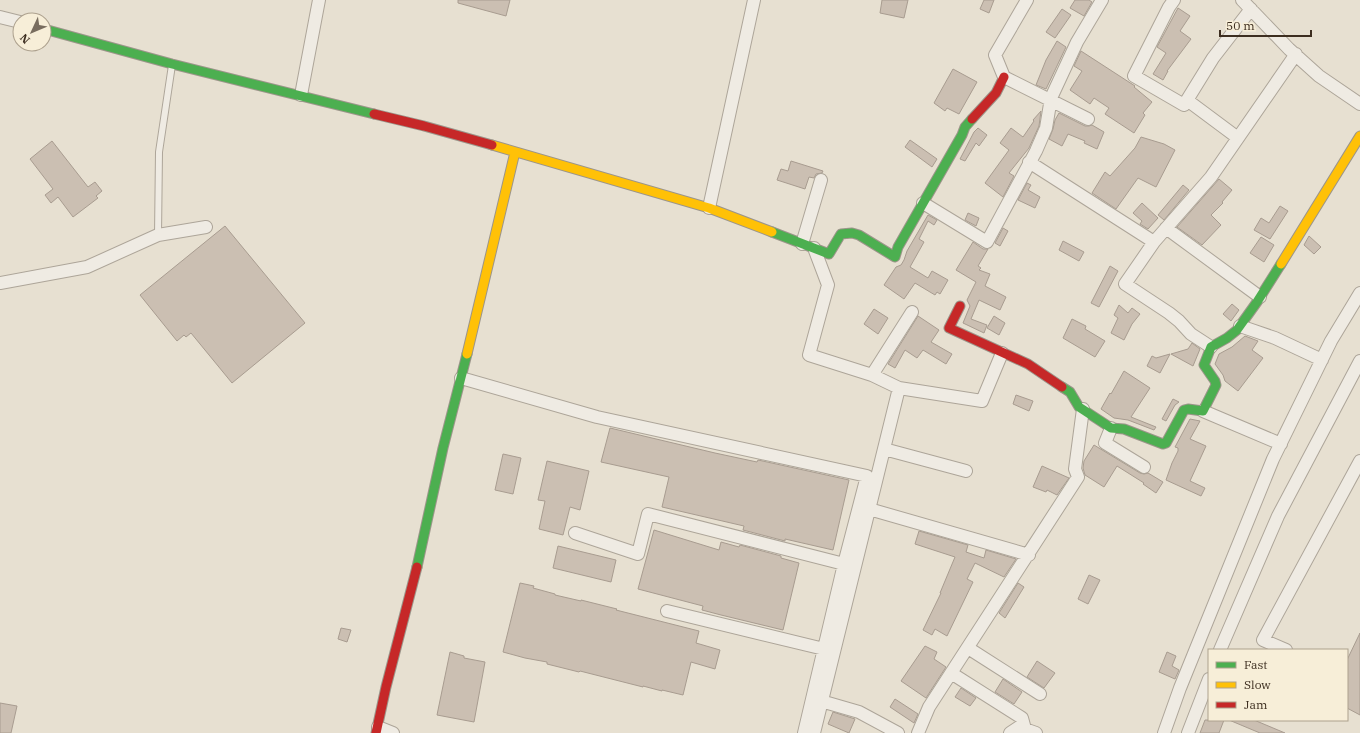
<svg xmlns="http://www.w3.org/2000/svg" width="1360" height="733" viewBox="0 0 1360 733" font-family="'IBM Plex Serif',serif">
<rect width="100%" height="100%" fill="#e7e0d1"/>
<path fill="#cbbfb2" stroke="#a89c90" d="M 458,0 L 510,0 L 506,16 L 458,3 Z
M 882,0 L 908,0 L 904,18 L 880,13 Z
M 984,0 L 994,0 L 989,13 L 980,9 Z
M 1075,0 L 1089,0 L 1092,2 L 1084,16 L 1070,8 Z
M 1178,8 L 1190,16 L 1180,31 L 1191,39 L 1167,71 L 1168,71 L 1163,80 L 1153,74 L 1166,53 L 1157,47 Z
M 1062,9 L 1071,15 L 1055,38 L 1046,32 Z
M 1057,41 L 1066,47 L 1046,89 L 1036,85 L 1046,60 Z
M 1081,51 L 1135,86 L 1134,87 L 1152,102 L 1143,113 L 1145,115 L 1134,133 L 1105,114 L 1109,108 L 1094,98 L 1090,104 L 1070,90 L 1082,71 L 1074,66 Z
M 953,69 L 977,82 L 959,114 L 947,108 L 945,111 L 934,103 Z
M 1041,111 L 1039,126 L 1029,148 L 1009,173 L 1014,176 L 1003,197 L 985,183 L 1009,150 L 1000,143 L 1011,128 L 1023,137 L 1034,121 L 1033,120 Z
M 1059,113 L 1085,126 L 1089,126 L 1092,125 L 1104,132 L 1097,149 L 1084,143 L 1085,141 L 1068,134 L 1062,146 L 1049,139 L 1053,129 L 1055,120 Z
M 978,128 L 987,135 L 979,146 L 976,143 L 965,161 L 960,159 L 974,132 Z
M 1141,137 L 1164,144 L 1175,150 L 1156,187 L 1138,178 L 1116,209 L 1092,193 L 1105,172 L 1110,176 L 1135,148 Z
M 910,140 L 937,159 L 932,167 L 905,147 Z
M 52,141 L 88,187 L 95,182 L 102,191 L 96,196 L 98,198 L 73,217 L 58,197 L 51,203 L 45,195 L 53,189 L 30,159 Z
M 791,161 L 823,171 L 822,173 L 816,174 L 814,178 L 809,177 L 805,189 L 777,180 L 781,169 L 788,171 Z
M 1219,179 L 1232,190 L 1222,202 L 1223,203 L 1211,215 L 1221,225 L 1202,245 L 1177,227 Z
M 1027,183 L 1031,185 L 1028,190 L 1040,197 L 1035,208 L 1018,200 Z
M 1183,185 L 1189,190 L 1164,220 L 1158,215 Z
M 1142,203 L 1158,218 L 1148,229 L 1140,224 L 1142,221 L 1133,213 Z
M 1280,206 L 1288,211 L 1270,239 L 1254,230 L 1261,218 L 1269,223 Z
M 968,213 L 979,218 L 976,226 L 965,220 Z
M 928,215 L 937,220 L 934,225 L 928,221 L 919,239 L 924,242 L 910,267 L 928,278 L 932,271 L 948,280 L 940,294 L 937,292 L 935,295 L 915,283 L 904,299 L 884,285 L 896,267 L 901,265 L 904,260 L 907,251 Z
M 225,226 L 305,323 L 232,383 L 191,333 L 186,337 L 184,335 L 177,341 L 140,295 Z
M 1003,228 L 1008,231 L 1000,246 L 995,243 Z
M 1309,236 L 1321,247 L 1314,254 L 1304,245 Z
M 1261,237 L 1274,245 L 1264,262 L 1250,253 Z
M 1063,241 L 1084,252 L 1079,261 L 1059,250 Z
M 973,242 L 983,249 L 988,249 L 978,266 L 981,268 L 979,270 L 990,274 L 985,286 L 1006,297 L 1000,310 L 979,300 L 971,319 L 987,325 L 984,333 L 963,323 L 970,306 L 967,300 L 976,282 L 956,270 Z
M 1110,266 L 1118,271 L 1099,307 L 1091,303 Z
M 1232,304 L 1239,310 L 1231,321 L 1223,314 Z
M 1119,305 L 1128,313 L 1132,308 L 1140,314 L 1132,324 L 1124,340 L 1111,333 L 1118,318 L 1114,315 Z
M 874,309 L 888,318 L 878,334 L 864,324 Z
M 918,316 L 939,330 L 931,342 L 952,354 L 946,364 L 923,350 L 917,358 L 905,350 L 895,368 L 888,364 Z
M 994,316 L 1005,323 L 999,335 L 987,328 Z
M 1072,319 L 1086,326 L 1085,329 L 1105,341 L 1095,357 L 1063,338 Z
M 1245,336 L 1258,341 L 1252,350 L 1263,358 L 1238,391 L 1225,381 L 1223,375 L 1215,364 L 1219,354 L 1232,347 Z
M 1192,343 L 1200,349 L 1193,366 L 1171,354 L 1188,349 Z
M 1170,354 L 1160,373 L 1147,366 L 1152,356 L 1156,358 Z
M 1124,371 L 1150,388 L 1131,417 L 1156,427 L 1154,430 L 1128,420 L 1114,418 L 1101,409 L 1110,393 L 1111,394 Z
M 1016,395 L 1033,401 L 1029,411 L 1013,404 Z
M 1173,399 L 1179,402 L 1175,405 L 1166,421 L 1162,419 Z
M 1190,419 L 1200,421 L 1190,439 L 1206,446 L 1190,481 L 1205,488 L 1201,496 L 1166,480 L 1172,463 L 1178,451 L 1178,448 L 1175,447 Z
M 610,428 L 715,453 L 757,462 L 758,460 L 849,480 L 833,550 L 785,539 L 785,541 L 743,530 L 744,526 L 662,507 L 669,477 L 601,462 Z
M 1094,445 L 1140,473 L 1144,474 L 1148,473 L 1163,482 L 1156,493 L 1143,484 L 1144,483 L 1117,466 L 1104,487 L 1085,475 L 1083,468 L 1084,461 Z
M 503,454 L 521,458 L 513,494 L 495,490 Z
M 547,461 L 589,471 L 580,510 L 570,507 L 563,535 L 539,529 L 545,501 L 538,500 Z
M 1042,466 L 1069,478 L 1057,495 L 1047,490 L 1046,492 L 1033,487 Z
M 654,530 L 719,550 L 721,542 L 739,547 L 740,545 L 781,556 L 781,558 L 799,563 L 783,630 L 721,615 L 702,610 L 703,606 L 638,589 Z
M 919,531 L 968,545 L 966,552 L 984,558 L 986,550 L 1016,559 L 1004,577 L 975,563 L 967,579 L 973,582 L 947,636 L 935,629 L 932,635 L 923,630 L 941,593 L 940,593 L 955,557 L 915,544 Z
M 558,546 L 616,560 L 611,582 L 553,568 Z
M 1089,575 L 1100,580 L 1088,604 L 1078,599 Z
M 520,583 L 534,586 L 533,588 L 555,594 L 555,595 L 581,601 L 581,600 L 617,609 L 616,610 L 699,631 L 696,643 L 720,650 L 715,669 L 691,662 L 683,695 L 662,690 L 662,691 L 643,686 L 643,687 L 580,671 L 579,672 L 547,664 L 547,662 L 525,658 L 503,652 Z
M 1018,583 L 1024,587 L 1005,618 L 999,613 Z
M 341,628 L 351,630 L 347,642 L 338,639 Z
M 1360,633 L 1360,715 L 1347,708 L 1347,660 Z
M 925,646 L 937,652 L 934,659 L 946,667 L 926,698 L 901,681 Z
M 450,652 L 464,656 L 464,658 L 485,662 L 474,722 L 437,715 Z
M 1167,652 L 1176,656 L 1172,666 L 1179,670 L 1175,679 L 1159,672 Z
M 1037,661 L 1055,673 L 1044,688 L 1027,677 Z
M 1003,679 L 1022,692 L 1014,704 L 995,692 Z
M 961,688 L 976,698 L 970,706 L 955,697 Z
M 895,699 L 918,714 L 914,723 L 890,707 Z
M 0,703 L 17,706 L 11,733 L 0,733 Z
M 833,712 L 855,719 L 849,733 L 828,724 Z
M 1205,720 L 1224,720 L 1219,733 L 1200,733 Z
M 1229,720 L 1254,720 L 1285,733 L 1260,733 Z"/>
<g fill="none" stroke-linecap="round" stroke-linejoin="round">
<g stroke="#ada599" stroke-width="8">
<path id="lane" d="M 158,235 L 159,152 L 172,65"/>
</g>
<g stroke="#ada599" stroke-width="14">
<path id="street" d="M 1027,0 L 995,55 L 1004,77 L 1088,119
M 1174,0 L 1169,7 L 1134,76 L 1184,105 L 1213,58 L 1251,9
M 1242,0 L 1289,49 L 1319,76 L 1360,104
M 0,17 L 20,22
M 301,95 L 319,0
M 1187,100 L 1238,138
M 1029,162 L 1154,242 L 1125,284 L 1169,313 L 1179,321 L 1191,334 L 1211,347
M 923,203 L 987,242 L 1036,151 L 1046,128 L 1051,98 L 1077,42 L 1102,0
M 709,208 L 754,0
M 1166,228 L 1260,297
M 1154,242 L 1211,177 L 1296,54
M 802,244 L 821,180
M 814,248 L 828,285 L 809,355 L 872,375 L 899,388 L 982,401 L 1002,353
M 0,283 L 87,267 L 158,235 L 206,227
M 1240,326 L 1275,338 L 1322,360
M 872,375 L 912,312
M 461,378 L 597,417 L 867,476 L 844,564
M 1203,411 L 1281,444
M 1111,428 L 1105,443 L 1144,467
M 884,449 L 966,471
M 869,509 L 1029,555
M 575,533 L 638,554 L 648,514 L 844,564 L 804,733
M 667,611 L 824,649
M 968,648 L 1040,694
M 1220,650 L 1278,516 L 1360,361
M 1286,650 L 1263,640 L 1360,461
M 951,673 L 1022,718 L 1025,729
M 821,701 L 859,712 L 898,733
M 378,727 L 393,733
M 814,733 L 899,388
M 918,733 L 929,707 L 1078,477 L 1075,469 L 1083,409
M 1010,733 L 1019,727 L 1036,733
M 1164,733 L 1180,688 L 1273,459 L 1331,341 L 1360,293
M 1188,733 L 1209,679"/>
</g>
<g stroke="#9c958a" stroke-width="11">
<path id="fast" d="M 44,29 L 172,64 L 374,114
M 772,232 L 829,254 L 841,234 L 852,233 L 859,235 L 895,257 L 898,247 L 962,135 L 965,127 L 972,119
M 1062,387 L 1070,392 L 1079,407 L 1111,428 L 1124,429 L 1163,444 L 1166,443 L 1184,410 L 1188,409 L 1203,411 L 1216,385 L 1215,381 L 1204,365 L 1211,347 L 1227,338 L 1237,330 L 1257,302 L 1281,264
M 417,567 L 443,448 L 467,354"/>
</g>
<g stroke="#9c958a" stroke-width="11">
<path id="slow" d="M 492,145 L 709,208 L 772,232
M 1281,264 L 1360,136
M 467,354 L 515,152"/>
</g>
<g stroke="#9c958a" stroke-width="11">
<path id="jam" d="M 374,114 L 424,126 L 492,145
M 972,119 L 996,93 L 1004,77
M 960,306 L 949,328 L 1028,364 L 1062,387
M 376,733 L 386,687 L 417,567"/>
</g>
<use href="#lane" stroke="#efebe3" stroke-width="6"/>
<use href="#street" stroke="#efebe3" stroke-width="12"/>
<use href="#fast" stroke="#4caf50" stroke-width="9"/>
<use href="#slow" stroke="#ffc107" stroke-width="9"/>
<use href="#jam" stroke="#c62828" stroke-width="9"/>
</g>
<rect x="1208" y="649" width="140" height="72" fill="#f7eed8" stroke="#ada18e"/>
<rect x="1216" y="662" width="20" height="6" fill="#4caf50" stroke="#ada18e"/>
<text x="1244" y="669" font-size="12" fill="#3d2e20">Fast</text>
<rect x="1216" y="682" width="20" height="6" fill="#ffc107" stroke="#ada18e"/>
<text x="1244" y="689" font-size="12" fill="#3d2e20">Slow</text>
<rect x="1216" y="702" width="20" height="6" fill="#c62828" stroke="#ada18e"/>
<text x="1244" y="709" font-size="12" fill="#3d2e20">Jam</text>
<g transform="translate(32 32) rotate(226)"><circle r="19" fill="#f7eed8" stroke="#ada18e"/>
<path d="M0-3L7 15L0 10L-7 15Z" fill="#786c5e"/>
<text y="-6" font-size="11" font-weight="bold" text-anchor="middle" fill="#3d2e20">N</text>
</g>
<path d="M1220 30v6h91v-6" fill="none" stroke="#3d2e20" stroke-width="2"/>
<text x="1226" y="30" font-size="12" fill="#3d2e20" stroke="#f7eed8" stroke-width="3" paint-order="stroke">50 m</text>
</svg>
